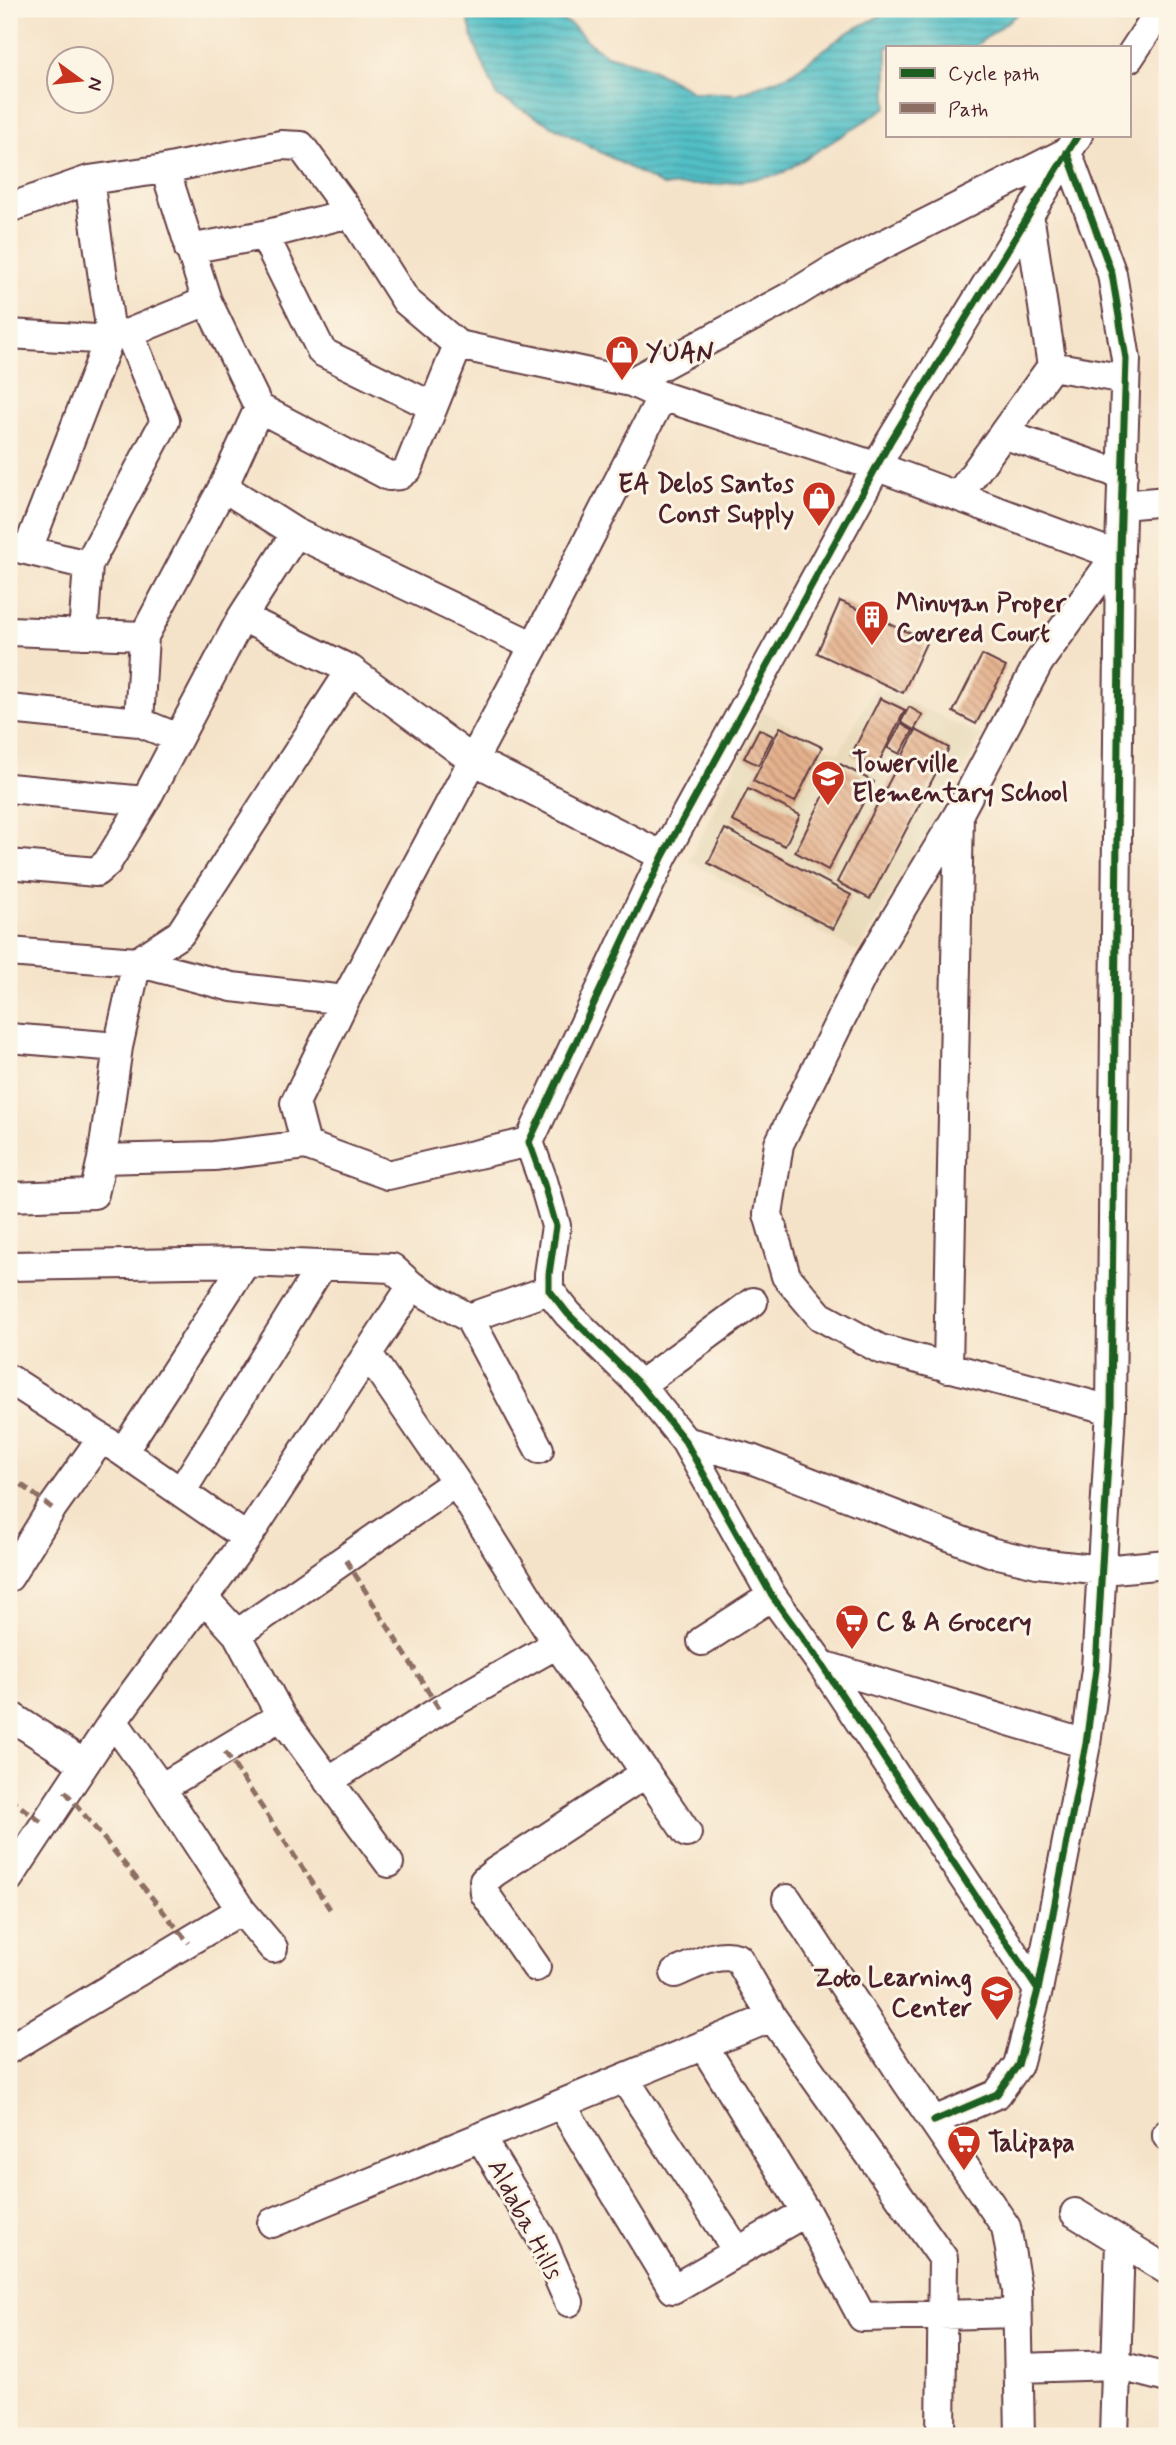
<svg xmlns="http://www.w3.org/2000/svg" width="1176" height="2445" viewBox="0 0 1176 2445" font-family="Mynerve,sans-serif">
<defs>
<pattern id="water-rules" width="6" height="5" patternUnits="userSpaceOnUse" patternTransform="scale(1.75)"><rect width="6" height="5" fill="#51bfc6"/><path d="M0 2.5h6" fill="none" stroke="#459ba1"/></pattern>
<pattern id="building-back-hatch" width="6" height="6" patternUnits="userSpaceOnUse" patternTransform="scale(1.75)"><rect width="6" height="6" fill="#e5b28e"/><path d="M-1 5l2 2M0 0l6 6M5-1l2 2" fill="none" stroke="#bc9074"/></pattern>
</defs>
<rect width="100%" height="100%" fill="#fcf5e5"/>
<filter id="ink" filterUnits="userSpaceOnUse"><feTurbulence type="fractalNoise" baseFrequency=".0143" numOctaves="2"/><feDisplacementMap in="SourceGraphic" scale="14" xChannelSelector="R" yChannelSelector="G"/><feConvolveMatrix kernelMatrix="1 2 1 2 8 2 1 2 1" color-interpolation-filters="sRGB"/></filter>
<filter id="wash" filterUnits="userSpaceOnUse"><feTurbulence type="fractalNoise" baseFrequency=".00686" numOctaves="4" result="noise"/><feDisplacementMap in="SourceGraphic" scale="28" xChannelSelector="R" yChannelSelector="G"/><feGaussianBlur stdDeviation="1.57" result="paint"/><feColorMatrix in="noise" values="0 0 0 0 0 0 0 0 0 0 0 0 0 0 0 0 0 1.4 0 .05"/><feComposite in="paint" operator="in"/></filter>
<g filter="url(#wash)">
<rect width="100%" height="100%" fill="#f5e3c9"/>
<path fill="#e8daba" d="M 876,686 L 982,736 L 858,952 L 689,861 L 763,711 L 839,753 Z"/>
<path fill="url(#water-rules)" stroke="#4e6f78" stroke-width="2" d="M 466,9 L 548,9 L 553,15 L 573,26 L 588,42 L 607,55 L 648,67 L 694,92 L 737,94 L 789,75 L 847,33 L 893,9 L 1024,9 L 974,47 L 887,47 L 887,107 L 779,175 L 721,184 L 663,186 L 497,96 L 473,40 Z"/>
<g id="blocks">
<path fill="url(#building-back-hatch)" d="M 840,601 L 927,641 L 903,693 L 817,653 Z
M 982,655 L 1006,667 L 976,724 L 953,712 Z
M 880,698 L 905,710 L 876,768 L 851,755 Z
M 909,707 L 923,715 L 914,730 L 901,722 Z
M 901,724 L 913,731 L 900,754 L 888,748 Z
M 780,727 L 822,747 L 795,802 L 753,781 Z
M 759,729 L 773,736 L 758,765 L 744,758 Z
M 916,730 L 949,748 L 870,899 L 837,882 Z
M 840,764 L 874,782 L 828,870 L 795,852 Z
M 748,789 L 800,815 L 785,846 L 732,821 Z
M 725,829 L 851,895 L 833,929 L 708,863 Z"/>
</g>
</g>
<g filter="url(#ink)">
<use href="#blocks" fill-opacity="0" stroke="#643c43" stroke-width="2"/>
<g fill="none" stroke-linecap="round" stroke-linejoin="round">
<g stroke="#643c43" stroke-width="32">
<path id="minor" d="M 1129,58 L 1161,9
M 9,208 L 89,180 L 165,169 L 281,145 L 301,146 L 350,213 L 406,301 L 458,345 L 631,382 L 662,396 L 878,467 L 1116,555
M 264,235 L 322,352 L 432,406
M 189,249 L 264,235 L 350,213
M 9,334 L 96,339 L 111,334 L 129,333 L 207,301
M 1052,366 L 1125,379
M 631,382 L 789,297 L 831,271 L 1067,152
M 259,408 L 389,476 L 400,475 L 408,469 L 458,345
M 1003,434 L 1123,475
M 223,487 L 296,533 L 534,646
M 958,496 L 1052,366 L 1029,214
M 1122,505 L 1167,501
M 9,546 L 88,565
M 28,549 L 111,334 L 89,180
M 242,617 L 351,670 L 471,759 L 663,856
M 9,631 L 144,636 L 223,487 L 259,408 L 207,301 L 165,169
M 83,634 L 88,565 L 165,421 L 129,333
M 9,709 L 139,722 L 178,738
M 139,722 L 144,636
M 9,788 L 145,801
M 9,864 L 96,872 L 107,863 L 145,801 L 242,617 L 296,533
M 9,952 L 137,962 L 232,987 L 345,1000
M 9,1038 L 118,1047
M 529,1142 L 388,1175 L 306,1145 L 295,1103 L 345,1000 L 534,646 L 662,396
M 102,1159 L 214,1156 L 306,1145
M 9,1197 L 94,1194 L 102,1159 L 118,1047 L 137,962 L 180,934 L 351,670
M 9,1266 L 246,1262 L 392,1268 L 412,1286
M 368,1354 L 456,1482 L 557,1644 L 687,1833
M 948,1368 L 959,813
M 9,1379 L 123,1452 L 247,1538
M 640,1385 L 753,1302
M 1111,1410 L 880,1349 L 820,1316 L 786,1276 L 768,1214 L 779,1144 L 868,964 L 959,813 L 1039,662 L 1120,550
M 685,1441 L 751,1459 L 990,1552 L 1037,1563 L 1103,1570 L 1167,1564
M 539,1449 L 469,1318 L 549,1290
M 123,1452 L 246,1262
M 181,1492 L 322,1265
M 9,1577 L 52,1508 L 101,1439
M 203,1597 L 237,1634 L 281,1716 L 389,1863
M 237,1634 L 456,1482
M 702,1641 L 772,1596
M 822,1665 L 1086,1744
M 9,1715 L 84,1764
M 113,1721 L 161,1788 L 241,1910 L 273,1948
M 328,1781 L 440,1710 L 557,1644
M 161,1788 L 281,1716
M 9,1878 L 113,1721 L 247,1538 L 412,1286 L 469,1318
M 787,1899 L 906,2081 L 1006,2227 L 1017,2290 L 1020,2436
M 536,1967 L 485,1894 L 484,1881 L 495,1872 L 646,1773
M 675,1973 C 695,1965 716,1951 738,1958 L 772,2017 L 943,2258 L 941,2436
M 1038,1990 L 822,1665 L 772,1596 L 685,1441 L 640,1385 L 568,1314 L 549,1290 L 549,1274 L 556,1226 L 543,1181 L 529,1142 L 663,856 L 890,442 L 1078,135
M 703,2045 L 806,2212 L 862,2317 L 1017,2313
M 9,2049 L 241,1910
M 624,2078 L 738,2252
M 561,2104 L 673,2289 L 806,2212
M 934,2121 L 997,2094 L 1018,2065 L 1038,1990 L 1086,1744 L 1096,1669 L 1111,1410 L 1120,550 L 1126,359 L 1112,274 L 1067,152
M 1167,2136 L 1167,2134
M 480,2137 L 540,2236 L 569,2302
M 1075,2213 L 1167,2270
M 272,2223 L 772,2017
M 1019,2368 L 1116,2365 L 1167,2378
M 1114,2436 L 1120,2241"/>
</g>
<use href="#minor" stroke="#fff" stroke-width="28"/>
<path stroke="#8d6e63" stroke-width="5" stroke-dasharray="10 5" stroke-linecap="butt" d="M 9,1475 L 52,1508
M 346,1560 L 440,1710
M 225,1752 L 330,1909
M 65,1791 L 189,1943
M 9,1798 L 44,1824"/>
<g stroke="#fcf5e5" stroke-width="11">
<path id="cycleway" d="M 1038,1990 L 822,1665 L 772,1596 L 685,1441 L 640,1385 L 568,1314 L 549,1290 L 549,1274 L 556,1226 L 543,1181 L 529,1142 L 663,856 L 890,442 L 1078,135
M 934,2121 L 997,2094 L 1018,2065 L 1038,1990 L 1086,1744 L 1096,1669 L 1111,1410 L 1120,550 L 1126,359 L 1112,274 L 1067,152"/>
</g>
<use href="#cycleway" stroke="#1b5e20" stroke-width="7"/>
</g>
</g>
<defs>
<g id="shop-pin" transform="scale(1.75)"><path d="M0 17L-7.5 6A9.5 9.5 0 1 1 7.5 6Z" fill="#c8321e" stroke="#fcf5e5"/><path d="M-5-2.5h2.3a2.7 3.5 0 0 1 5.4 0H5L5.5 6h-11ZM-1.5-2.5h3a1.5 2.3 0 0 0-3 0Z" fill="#fff"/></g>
<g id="building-pin" transform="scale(1.75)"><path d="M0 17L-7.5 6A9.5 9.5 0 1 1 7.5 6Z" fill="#c8321e" stroke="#fcf5e5"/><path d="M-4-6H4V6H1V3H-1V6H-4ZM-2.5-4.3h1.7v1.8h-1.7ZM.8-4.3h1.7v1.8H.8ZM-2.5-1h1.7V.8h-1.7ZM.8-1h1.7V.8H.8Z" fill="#fff"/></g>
<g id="school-pin" transform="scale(1.75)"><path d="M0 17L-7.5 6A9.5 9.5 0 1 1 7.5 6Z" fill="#c8321e" stroke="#fcf5e5"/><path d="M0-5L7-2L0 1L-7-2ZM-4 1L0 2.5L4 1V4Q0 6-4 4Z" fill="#fff"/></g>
<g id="supermarket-pin" transform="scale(1.75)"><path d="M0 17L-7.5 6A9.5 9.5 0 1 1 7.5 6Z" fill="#c8321e" stroke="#fcf5e5"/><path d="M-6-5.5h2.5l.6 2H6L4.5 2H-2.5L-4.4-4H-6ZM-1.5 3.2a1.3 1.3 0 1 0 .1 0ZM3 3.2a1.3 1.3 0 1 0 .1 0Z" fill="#fff"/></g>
</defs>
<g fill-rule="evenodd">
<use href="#shop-pin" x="622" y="352"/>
<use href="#shop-pin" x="819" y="498"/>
<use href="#building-pin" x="872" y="617"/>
<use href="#school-pin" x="828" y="777"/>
<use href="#supermarket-pin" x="852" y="1621"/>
<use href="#school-pin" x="997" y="1992"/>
<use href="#supermarket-pin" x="964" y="2142"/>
</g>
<g text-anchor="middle" stroke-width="6" stroke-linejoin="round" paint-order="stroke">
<g font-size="26" font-weight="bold" fill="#4a1f2b" stroke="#fcf5e5" text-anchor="start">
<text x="646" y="361">YUAN</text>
<text x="794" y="492" text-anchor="end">EA Delos Santos<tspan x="794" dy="30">Const Supply</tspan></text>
<text x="896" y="611">Minuyan Proper<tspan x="896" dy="30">Covered Court</tspan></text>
<text x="852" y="771">Towerville<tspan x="852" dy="30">Elementary School</tspan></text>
<text x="876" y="1630">C &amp; A Grocery</text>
<text x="972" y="1986" text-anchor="end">Zoto Learning<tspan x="972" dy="30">Center</tspan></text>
<text x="988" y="2151">Talipapa</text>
</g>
<g font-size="26" fill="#4a1f2b" stroke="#fcf5e5">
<text transform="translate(526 2219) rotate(62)" y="9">Aldaba Hills</text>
</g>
</g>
<rect width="1176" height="2445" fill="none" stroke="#fcf5e5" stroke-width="35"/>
<rect x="886" y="46" width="245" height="91" fill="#fcf5e5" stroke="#b59f9b" stroke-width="2"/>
<rect x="900" y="68" width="35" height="10" fill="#1b5e20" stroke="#b59f9b" stroke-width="2"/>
<text x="948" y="80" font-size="21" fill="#4a1f2b">Cycle path</text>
<rect x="900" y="103" width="35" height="10" fill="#8d6e63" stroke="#b59f9b" stroke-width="2"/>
<text x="948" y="116" font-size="21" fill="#4a1f2b">Path</text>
<g transform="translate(80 80) rotate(105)"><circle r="33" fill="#fcf5e5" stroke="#b59f9b" stroke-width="2"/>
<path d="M0-5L12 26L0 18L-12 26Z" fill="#c8321e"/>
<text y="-10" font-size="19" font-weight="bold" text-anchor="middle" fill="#4a1f2b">N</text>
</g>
</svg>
